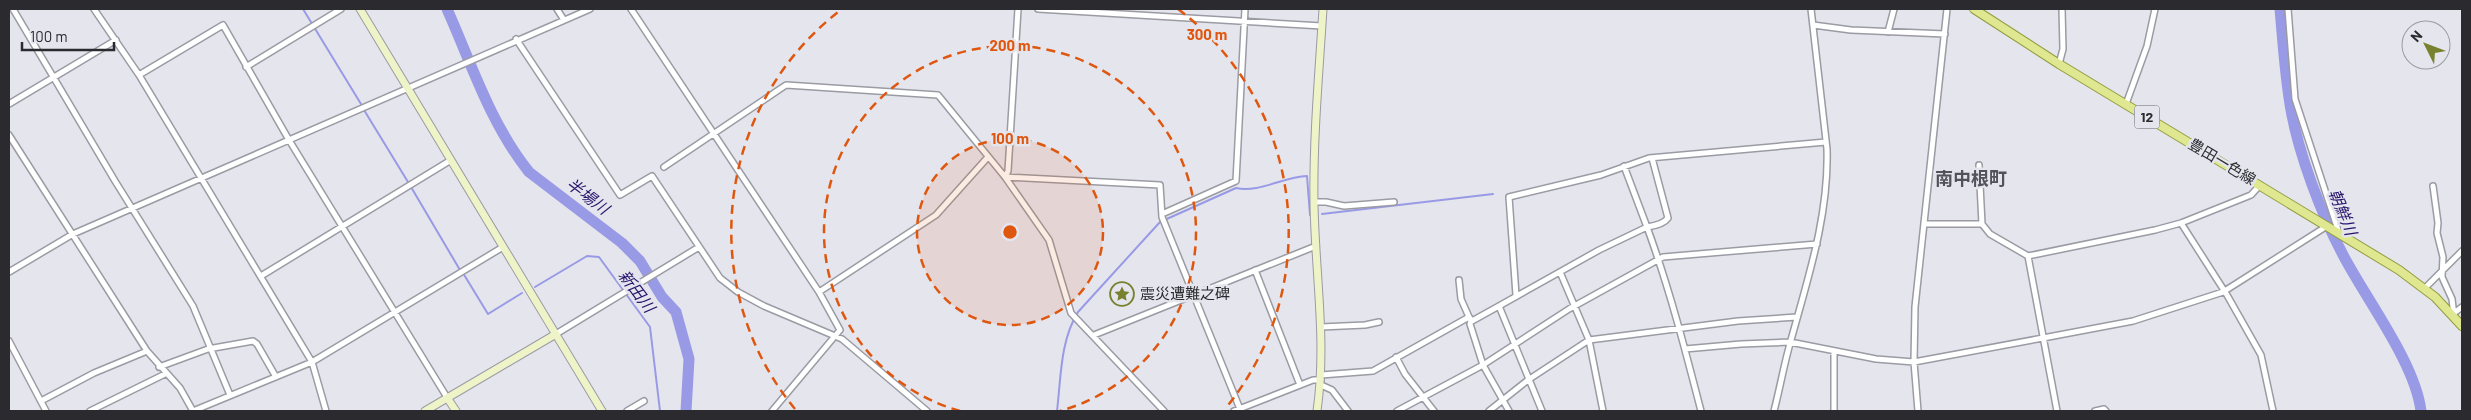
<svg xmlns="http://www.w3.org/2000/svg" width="2471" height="420" viewBox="0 0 2471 420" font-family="Barlow,'Noto Sans JP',sans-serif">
<rect width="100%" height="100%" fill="#e5e5ee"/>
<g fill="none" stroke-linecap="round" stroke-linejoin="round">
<path stroke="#999ae5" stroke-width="2" d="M 303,9 L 361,104
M 364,110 L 408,182
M 411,187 L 460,270
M 1322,214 L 1493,194
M 463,273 L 488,314 L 522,293
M 535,287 L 587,256 L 599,257 L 650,327 L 660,411
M 1057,411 C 1061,378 1060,341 1078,312 L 1160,222 L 1236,188 C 1259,193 1283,177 1307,176 L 1310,215"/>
<path stroke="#999ae5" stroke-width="11" d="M 447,9 C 472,65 490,123 529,172 L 622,243 L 640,261 L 662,297 L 676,312 L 689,359 L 686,411
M 2280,9 C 2283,42 2285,77 2291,110 C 2299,155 2321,213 2342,253 C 2365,298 2415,362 2421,411"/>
<g stroke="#9a9ba3" stroke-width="8">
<path id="street" d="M 13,9 L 115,181 L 193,306 L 230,395
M 94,9 L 139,75 L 312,362 L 326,411
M 557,9 L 564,20
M 631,9 L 819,292 L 840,330 L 772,411
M 1038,9 L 1322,26
M 2288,9 L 2295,99 L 2339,233
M 1813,25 L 1851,30 L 1945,34
M 1888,32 L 1894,9
M 516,39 L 620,195 L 652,176 L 720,278 L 738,292 L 764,306 L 842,339 L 927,411
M 2059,64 L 2063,49 L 2062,9
M 246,67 L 341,9
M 139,75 L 223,25 L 289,140 L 448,399
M 9,104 L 116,40
M 2126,104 L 2147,46 L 2155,9
M 9,135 L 147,351 L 180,388 L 193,411
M 1979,165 L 1982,224 L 1990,234 L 2028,256 L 2155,230 L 2181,223 L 2251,195 L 2260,185
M 1624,166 L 1647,227 C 1654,226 1664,224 1668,218 L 1652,158
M 664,167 L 786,85 L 938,95 L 1005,177 L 1049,240 L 1071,313 L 1164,411
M 1005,177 L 1160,185 L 1162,217 L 1240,409
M 1005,177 L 1008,171 L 1018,9
M 2433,186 L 2438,223 L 2437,233 L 2443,257 L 2442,277 L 2452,299 L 2454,316
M 1314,202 L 1326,202 L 1344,206 L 1394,202
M 1162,214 L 1236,181 L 1245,9
M 2181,223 L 2227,295 L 2261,355 L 2273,411
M 1924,224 L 1982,224
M 2028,256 L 2057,411
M 1255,270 L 1300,385
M 9,272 L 73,234 L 590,9
M 1560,272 L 1589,340 L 1603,411
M 261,276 L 451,160
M 1459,280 L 1461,299 L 1469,317
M 2424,289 L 2462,251
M 819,292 L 936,215 L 988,157
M 1516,295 L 1509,197 L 1601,175 L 1649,158 L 1826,142
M 2454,313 L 2462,307
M 1471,320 L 1470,324 L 1483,365 L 1509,411
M 1321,327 L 1365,325 L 1379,322
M 556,334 L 699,247
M 1094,335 L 1316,246
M 9,341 L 46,411
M 1685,349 L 1741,344 L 1790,342 L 1876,359 L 1914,362 L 2043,338 L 2133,321 L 2223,292 L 2327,226
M 1834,351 L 1834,411
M 1396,357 L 1405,374 L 1434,411
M 159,367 L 208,349 L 253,341 L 257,344 L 276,377
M 1321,375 L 1373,371 L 1469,317 L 1472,321 L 1499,306
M 1321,385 L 1332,390 L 1348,411
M 41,401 L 94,373 L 147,351
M 90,411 L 165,374
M 193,411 L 312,362 L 503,247
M 627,411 L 644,401
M 1234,411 L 1313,380 L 1321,380
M 1397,411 L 1483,365 L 1569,309 L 1663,257 L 1817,244
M 1489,411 L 1528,380 L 1589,340 L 1738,321 L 1797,317
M 1542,411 L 1499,306 L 1599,250 L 1647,227 C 1669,287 1685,349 1701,411
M 1774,411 C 1780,388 1784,364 1791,340 C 1808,278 1829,215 1827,149 L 1811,9
M 1918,411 L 1914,362 L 1915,307 L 1947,9
M 2095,411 L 2104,409 L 2106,411"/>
</g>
<g stroke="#9a9ba3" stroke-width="9">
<path id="secondary" d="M 360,9 L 602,411
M 448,399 L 456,411
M 425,411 L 556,334
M 1317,411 C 1327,341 1315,273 1314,203 C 1313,138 1319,73 1323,9"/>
</g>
<g stroke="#929b3f" stroke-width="10">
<path id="primary" d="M 1974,9 L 2059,64 L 2399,270 L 2435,297 L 2462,326"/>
</g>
<use href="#street" stroke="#fff" stroke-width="5"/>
<use href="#secondary" stroke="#eff3c8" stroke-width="7"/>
<use href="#primary" stroke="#dfe891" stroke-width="8"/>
</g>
<circle cx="1010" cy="232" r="93" fill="#df570e" fill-opacity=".12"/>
<g fill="none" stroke="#df570e" stroke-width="2.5" stroke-dasharray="9 6">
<circle cx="1010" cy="232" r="93"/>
<path d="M960 411A186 186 0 1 1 1060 411"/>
<path d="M795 409A279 279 0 0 1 842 9M1178 9A279 279 0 0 1 1225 409"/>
</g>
<defs>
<g id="sight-ring" transform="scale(1.25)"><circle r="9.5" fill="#e5e5ee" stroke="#78812d" stroke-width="1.5"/><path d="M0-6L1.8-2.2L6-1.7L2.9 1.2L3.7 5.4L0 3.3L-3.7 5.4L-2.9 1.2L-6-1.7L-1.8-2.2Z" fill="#78812d"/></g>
</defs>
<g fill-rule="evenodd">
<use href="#sight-ring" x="1122" y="294"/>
</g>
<g text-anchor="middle" stroke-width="5" stroke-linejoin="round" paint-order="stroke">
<rect fill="#e5e5ee" stroke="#636368" stroke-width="1" x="2134.5" y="105.5" width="25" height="23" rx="4"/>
<g font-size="14" font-weight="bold" fill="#2b2b2f">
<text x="2147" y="122">12</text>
</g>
<g font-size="15" fill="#2b2b2f" stroke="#e5e5ee">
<text transform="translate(2222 162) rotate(31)" y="5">豊田一色線</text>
</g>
<g font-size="15" fill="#2b2b2f" stroke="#e5e5ee" text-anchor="start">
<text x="1140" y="299">震災遭難之碑</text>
</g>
<g font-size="16" font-style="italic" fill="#27136b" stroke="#e5e5ee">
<text transform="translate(588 196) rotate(37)" y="6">半場川</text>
<text transform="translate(2343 212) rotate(68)" y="6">朝鮮川</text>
<text transform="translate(637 291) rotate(53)" y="6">新田川</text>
</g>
<g font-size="18" font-weight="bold" fill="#52525a" stroke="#e5e5ee">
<text x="1971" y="185">南中根町</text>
</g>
</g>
<circle cx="1010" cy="232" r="8" fill="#df570e" stroke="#e5e5ee" stroke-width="2.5"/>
<g font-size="15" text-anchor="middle" font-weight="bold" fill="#df570e" stroke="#e5e5ee" stroke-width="5" stroke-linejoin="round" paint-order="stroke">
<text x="1207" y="40">300 m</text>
<text x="1010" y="51">200 m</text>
<text x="1010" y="144">100 m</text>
</g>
<rect width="2471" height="420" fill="none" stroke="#2b2b2f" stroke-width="20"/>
<g transform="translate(2426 45) rotate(312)"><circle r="24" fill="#e5e5ee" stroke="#9b9ba2"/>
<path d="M0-4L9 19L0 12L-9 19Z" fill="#78812d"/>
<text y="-8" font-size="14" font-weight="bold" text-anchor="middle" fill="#2b2b2f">N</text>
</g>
<path d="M22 42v8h92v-8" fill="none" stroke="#2b2b2f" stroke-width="2.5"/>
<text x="30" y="42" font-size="15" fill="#2b2b2f" stroke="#e5e5ee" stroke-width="4" paint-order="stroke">100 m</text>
</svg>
